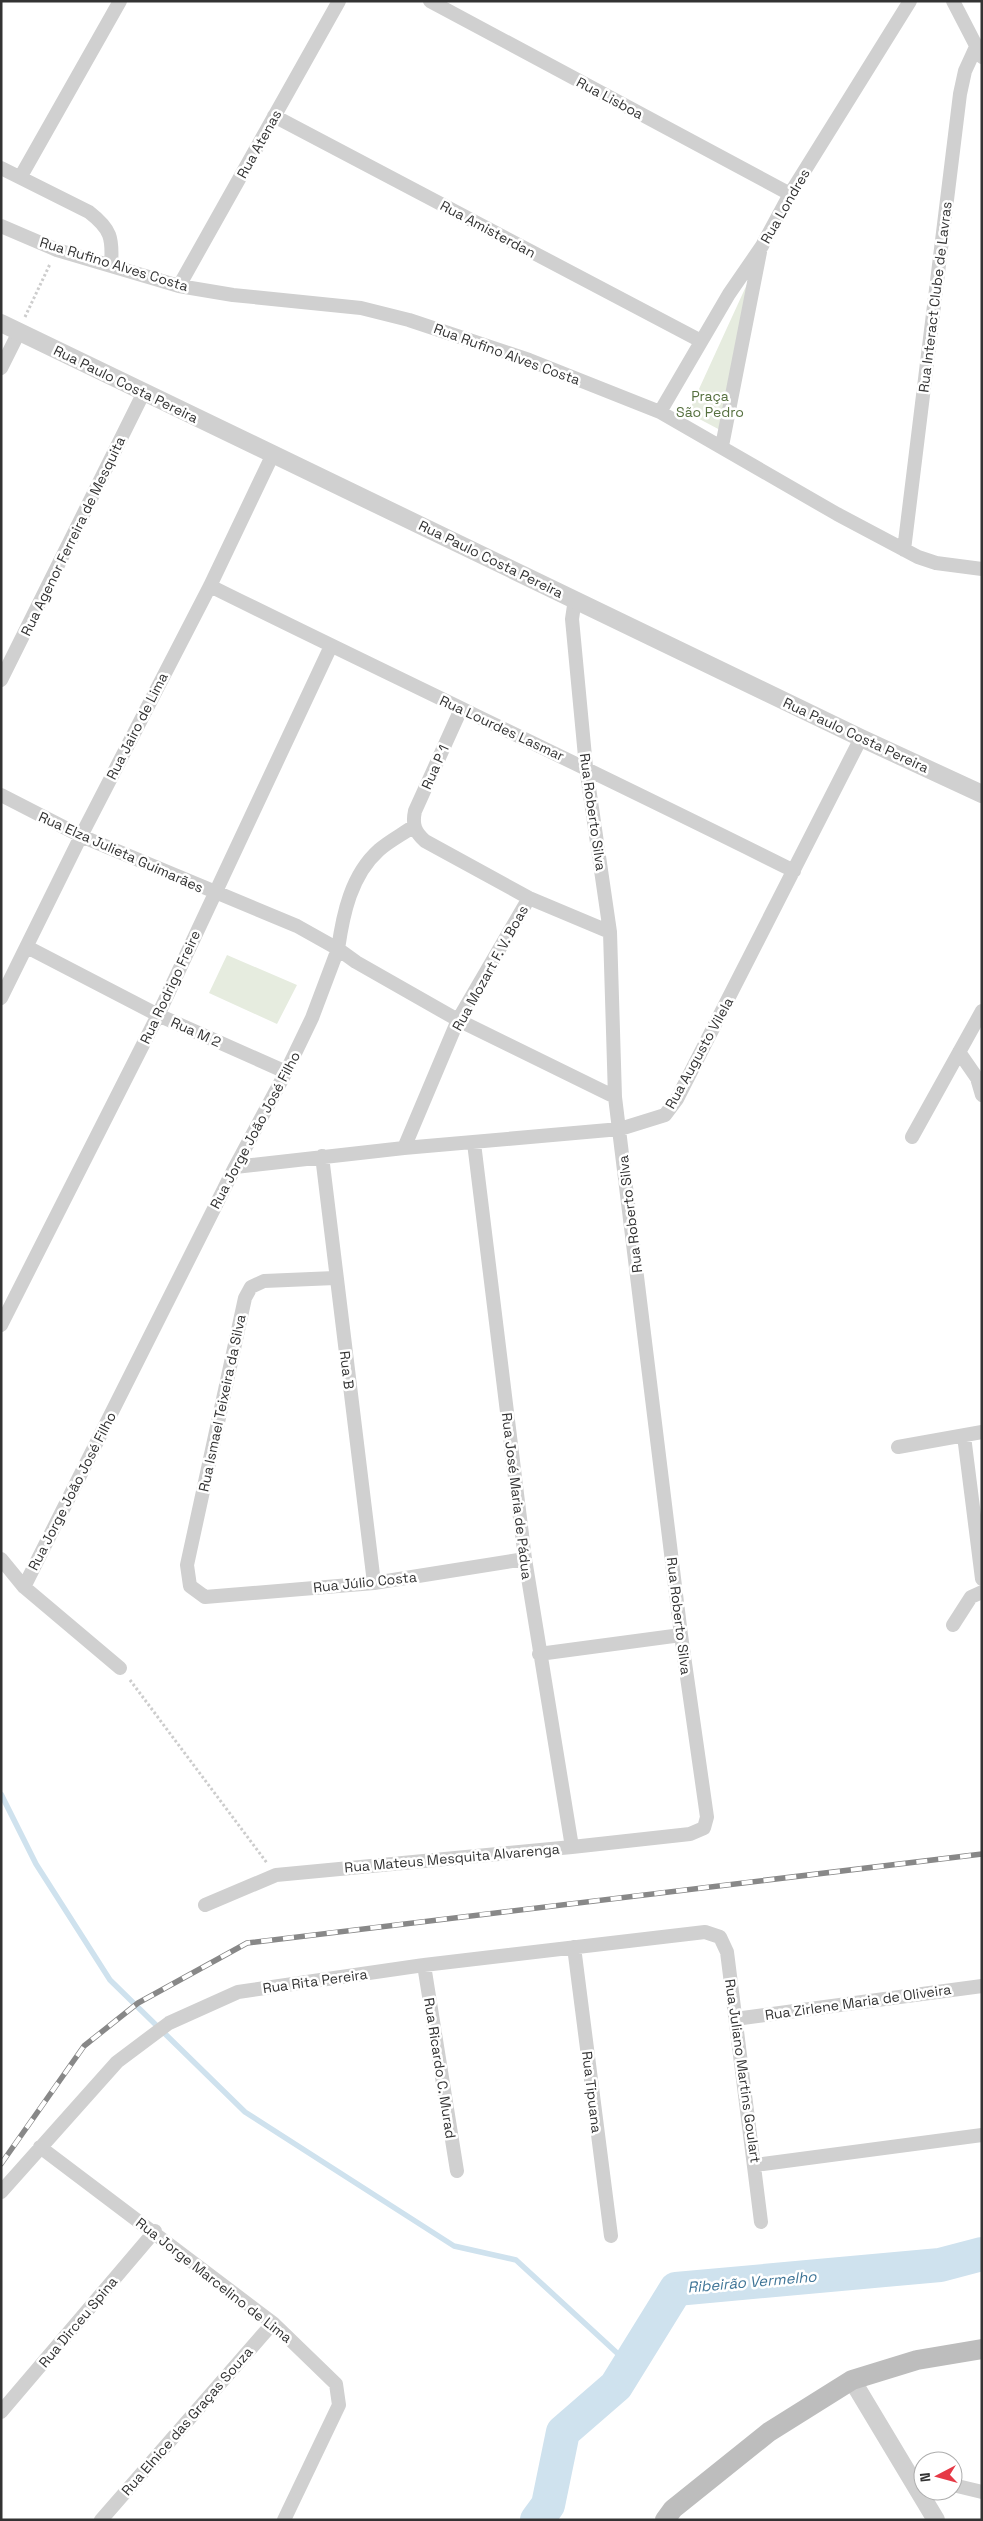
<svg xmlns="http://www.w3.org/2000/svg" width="983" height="2521" viewBox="0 0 983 2521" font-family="'Space Grotesk',sans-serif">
<rect width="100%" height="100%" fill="#fff"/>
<path fill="#e6ecdf" d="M 748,282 L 722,431 L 688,413 Z
M 227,955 L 297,985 L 277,1024 L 209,993 Z"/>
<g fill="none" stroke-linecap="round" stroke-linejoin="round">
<path stroke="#cfe2ee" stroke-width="5.5" d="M 1,1794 L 36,1864 L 110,1980 L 245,2112 L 454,2246 L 516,2260 L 629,2364"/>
<path stroke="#cfe2ee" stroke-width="34" d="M 537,2520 L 548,2505 L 563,2432 L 616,2386 L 676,2289 L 940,2265 L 982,2254"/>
<path stroke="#cdcdcd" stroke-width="3" stroke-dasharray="2.5 2.5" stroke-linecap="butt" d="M 25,317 L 50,264
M 130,1680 L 267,1863"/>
<path stroke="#d0d0d0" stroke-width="14" d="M 430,1 L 790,194
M 953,1 L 982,57
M 274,116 L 701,341
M 1,168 L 89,212 C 111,229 113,238 111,265
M 21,176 L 120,1
M 1,226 L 57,250 L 179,286 L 233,295 L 361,308 L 409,320 L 529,360 L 660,412 L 837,514 L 918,557 L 936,563 L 982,569
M 179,286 L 339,1
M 1,368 L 19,332
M 660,412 L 729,294 L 762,246 L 790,194 L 910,1
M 722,446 L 760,252
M 904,550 L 960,94 L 965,71 L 976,47
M 210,586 C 404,682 600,774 794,871
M 1,680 L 144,392
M 461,709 L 415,811 C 412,825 415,832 425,841 L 529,898 L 610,932
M 1,795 L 81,836 L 297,926 L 338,949 C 343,914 351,875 379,850 C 389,841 403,834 414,826
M 27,947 L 158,1015 L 286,1072
M 1,998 L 81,836 L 210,586 L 273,454
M 959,1052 L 977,1078 L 982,1095
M 912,1137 L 982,1011
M 474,1143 L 525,1559 L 572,1847
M 404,1148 L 458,1020 L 529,898
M 322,1156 L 374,1583
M 235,1167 L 404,1148 L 620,1129 L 665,1115 L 677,1099 L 861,738
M 335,1278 L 264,1281 L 251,1287 L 245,1298 L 187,1565 L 190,1586 L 205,1597 L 374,1583 L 525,1559
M 1,1325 L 158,1015 L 331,646
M 964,1436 L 982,1579
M 898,1447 L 982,1432
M 1,1559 L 24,1587 L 120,1668
M 24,1587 L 235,1167 L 286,1072 L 312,1018 L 338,949 L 356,962 L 458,1020 L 615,1097
M 953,1625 L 971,1597 L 982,1592
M 539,1654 L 681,1635
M 205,1905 L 276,1875 L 572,1847 L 690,1834 L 704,1828 L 707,1817 L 681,1635 L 615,1097 L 610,932 L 586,767 L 572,619 L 575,599
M 574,1947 L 611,2236
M 424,1965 L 457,2171
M 735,2019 L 982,1986
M 40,2147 L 273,2323 L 336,2384 L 339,2405 L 284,2520
M 755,2165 L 982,2135
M 1,2192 L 117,2062 L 169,2023 L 238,1992 L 424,1965 L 705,1932 L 720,1937 L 727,1952 L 761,2222
M 1,2412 L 155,2231
M 953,2485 L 982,2492
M 101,2520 L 273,2323"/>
<path stroke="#d0d0d0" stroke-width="18" d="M 1,323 L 861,738 L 982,794
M 852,2380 L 936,2520"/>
<path stroke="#bdbdbd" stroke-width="20" d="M 665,2520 L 673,2509 L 769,2432 L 852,2380 L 917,2360 L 982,2349"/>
<g stroke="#888" stroke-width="5.5">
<path id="rail" d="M 1,2164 L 84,2046 L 138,2003 L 247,1943 L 982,1854"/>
</g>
<use href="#rail" stroke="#fff" stroke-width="4" stroke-dasharray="11" stroke-linecap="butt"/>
</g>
<g text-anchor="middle" stroke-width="5" stroke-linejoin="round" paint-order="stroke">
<g font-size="14" fill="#333" stroke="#fff">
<text transform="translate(610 98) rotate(28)" y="5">Rua Lisboa</text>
<text transform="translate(259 144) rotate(-61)" y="5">Rua Atenas</text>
<text transform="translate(785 206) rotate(-60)" y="5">Rua Londres</text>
<text transform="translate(488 229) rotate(28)" y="5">Rua Amisterdan</text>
<text transform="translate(114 264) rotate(17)" y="5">Rua Rufino Alves Costa</text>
<text transform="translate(935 297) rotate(-83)" y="5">Rua Interact Clube de Lavras</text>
<text transform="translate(507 354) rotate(20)" y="5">Rua Rufino Alves Costa</text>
<text transform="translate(126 384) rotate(26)" y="5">Rua Paulo Costa Pereira</text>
<text transform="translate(73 536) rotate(-64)" y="5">Rua Agenor Ferreira de Mesquita</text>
<text transform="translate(491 559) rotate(26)" y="5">Rua Paulo Costa Pereira</text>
<text transform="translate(137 726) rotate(-63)" y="5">Rua Jairo de Lima</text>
<text transform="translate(502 728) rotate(25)" y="5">Rua Lourdes Lasmar</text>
<text transform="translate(856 735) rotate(25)" y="5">Rua Paulo Costa Pereira</text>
<text transform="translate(435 767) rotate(-66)" y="5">Rua P 1</text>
<text transform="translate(593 812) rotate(82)" y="5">Rua Roberto Silva</text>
<text transform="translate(121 852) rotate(24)" y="5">Rua Elza Julieta Guimarães</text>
<text transform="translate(490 968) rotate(-61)" y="5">Rua Mozart F. V. Boas</text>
<text transform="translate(170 987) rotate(-65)" y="5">Rua Rodrigo Freire</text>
<text transform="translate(196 1032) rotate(24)" y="5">Rua M 2</text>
<text transform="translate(699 1053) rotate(-61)" y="5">Rua Augusto Vilela</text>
<text transform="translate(255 1130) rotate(-62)" y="5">Rua Jorge João José Filho</text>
<text transform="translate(630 1214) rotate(-97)" y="5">Rua Roberto Silva</text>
<text transform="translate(347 1370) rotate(83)" y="5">Rua B</text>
<text transform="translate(222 1403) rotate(-78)" y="5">Rua Ismael Teixeira da Silva</text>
<text transform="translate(72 1491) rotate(-63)" y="5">Rua Jorge João José Filho</text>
<text transform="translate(517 1496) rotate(83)" y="5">Rua José Maria de Pádua</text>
<text transform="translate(365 1582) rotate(-6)" y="5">Rua Júlio Costa</text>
<text transform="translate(679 1616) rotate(83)" y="5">Rua Roberto Silva</text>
<text transform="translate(452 1858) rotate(-5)" y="5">Rua Mateus Mesquita Alvarenga</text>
<text transform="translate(315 1981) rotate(-8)" y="5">Rua Rita Pereira</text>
<text transform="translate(858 2002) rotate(-8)" y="5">Rua Zirlene Maria de Oliveira</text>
<text transform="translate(440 2068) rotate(81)" y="5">Rua Ricardo C. Murad</text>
<text transform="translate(743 2071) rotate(82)" y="5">Rua Juliano Martins Goulart</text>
<text transform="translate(592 2092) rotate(83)" y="5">Rua Tipuana</text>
<text transform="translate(214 2280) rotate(38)" y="5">Rua Jorge Marcelino de Lima</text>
<text transform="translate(78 2322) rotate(-50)" y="5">Rua Dirceu Spina</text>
<text transform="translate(187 2421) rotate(-49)" y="5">Rua Elnice das Graças Souza</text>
</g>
<g font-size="14" fill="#56703f" stroke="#fff">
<text x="710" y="401">Praça<tspan x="710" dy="16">São Pedro</tspan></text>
</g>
<g font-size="15" font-style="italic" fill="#3f7597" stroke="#fff">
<text transform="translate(752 2282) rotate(-5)" y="5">Ribeirão Vermelho</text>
</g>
</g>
<rect width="983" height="2521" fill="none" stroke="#333333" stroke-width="5"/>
<g transform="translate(938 2476) rotate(264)"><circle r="24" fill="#ffffff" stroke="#adadad"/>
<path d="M0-4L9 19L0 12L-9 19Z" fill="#e63946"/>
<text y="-8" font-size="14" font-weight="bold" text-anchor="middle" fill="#333333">N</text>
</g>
</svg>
